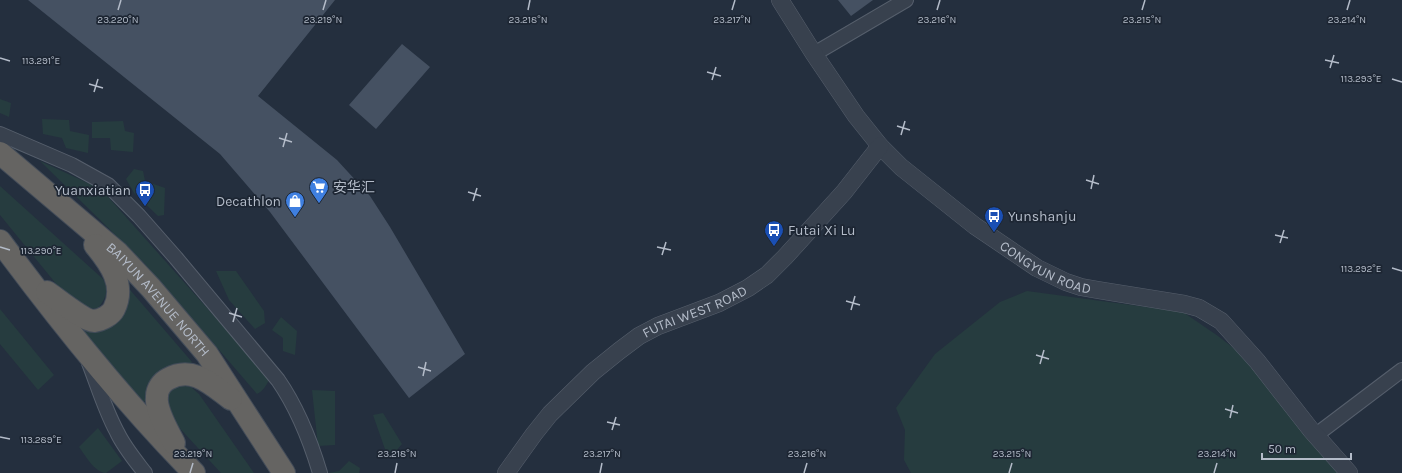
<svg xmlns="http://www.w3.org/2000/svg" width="1402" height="473" viewBox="0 0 1402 473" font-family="Karla,'Noto Sans SC',sans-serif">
<rect width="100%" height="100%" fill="#242f3e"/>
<path fill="#263c3f" d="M 0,99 L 11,103 L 9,117 L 0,113 Z
M 42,119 L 69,120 L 70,131 L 89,135 L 88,153 L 66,148 L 62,138 L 43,134 Z
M 123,121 L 125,131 L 134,133 L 133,152 L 111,150 L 110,138 L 92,138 L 92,122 Z
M 40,161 L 101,189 L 265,373 L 269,380 C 266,386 263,391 257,394 L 145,264 Z
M 134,169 L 143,171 L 145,181 L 165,188 L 164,215 L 158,216 L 134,193 L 126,179 Z
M 0,186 L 103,279 C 109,291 106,298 98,308 L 90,309 L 66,296 L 0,215 Z
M 216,271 L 236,271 L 264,311 L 265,323 L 255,329 L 229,300 Z
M 125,284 L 192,362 L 189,365 L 176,364 L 159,371 L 147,385 L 145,401 L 142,404 L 75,325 L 87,328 Z
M 1027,291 L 1183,312 L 1218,336 L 1254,364 L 1340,473 L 911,473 L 904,460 L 905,430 L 896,408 L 935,354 L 1000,302 Z
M 0,309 L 54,375 L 38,390 L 0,344 Z
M 281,317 L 297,331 L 295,355 L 283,351 L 283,338 L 272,330 Z
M 180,385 L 191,387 L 199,394 L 254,473 L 221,473 L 174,422 L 166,398 L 171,389 Z
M 312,390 L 335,391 L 335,445 L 318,446 Z
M 383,413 L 402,444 L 396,451 L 386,452 L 373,415 Z
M 98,428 L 122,461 L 106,473 C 94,472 86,456 79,447 Z
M 349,461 L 360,468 L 359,473 L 329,473 L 339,471 Z"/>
<path fill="#455162" d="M 28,0 L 335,0 L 258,96 L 337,160 L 370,196 L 390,227 L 465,354 L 409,398 L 270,212 L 220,154 Z
M 838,0 L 873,0 L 851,16 Z
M 402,44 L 430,67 L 376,129 L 349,105 Z"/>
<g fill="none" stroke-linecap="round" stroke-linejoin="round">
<g stroke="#565f6c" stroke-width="16">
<path id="minor" d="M 814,54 L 906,0
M 0,134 L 72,165 L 108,185 L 139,216 L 176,258 L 278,380 C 296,406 311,443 320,473
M 89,363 C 98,386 105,410 117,432 C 124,447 135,460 145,473
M 1316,435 L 1402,370"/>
</g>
<g stroke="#565f6c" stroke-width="18">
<g id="tertiary">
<path id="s1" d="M 780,0 L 814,54 L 856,116 L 880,146 L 901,167 L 975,226 L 1037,268 L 1066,282 L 1081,287 L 1098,290 L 1184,304 L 1199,308 L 1221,321 L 1257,361 L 1311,430 L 1349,473"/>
<path id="s2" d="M 506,473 L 534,434 L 550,414 L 593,372 L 619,351 L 639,336 L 658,326 L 719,303 L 748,288 L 767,275 L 785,257 L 844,192 L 880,146"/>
</g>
</g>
<g stroke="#434c59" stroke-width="24">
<g id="trunk">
<path id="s3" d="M 0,153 L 118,253 L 151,288 L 207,354 L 284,473"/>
<path d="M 0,241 C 60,322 123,401 194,473"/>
<path d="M 47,292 C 56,298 84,321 94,321 C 102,320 111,315 114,309 C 126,285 110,263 95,245"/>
<path d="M 174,443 C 168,431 155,410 157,396 C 157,389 162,382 168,379 C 193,365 212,385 231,399"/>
</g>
</g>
<use href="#minor" stroke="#38414e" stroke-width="14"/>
<use href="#tertiary" stroke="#38414e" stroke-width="17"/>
<use href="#trunk" stroke="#656462" stroke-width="22"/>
</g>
<path fill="none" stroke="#b4bcc9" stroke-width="1.5" d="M 118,10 L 121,0M 323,10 L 326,0M 528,10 L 530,0M 732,10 L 735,0M 937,10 L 940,0M 1142,10 L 1145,0M 1347,10 L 1350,0M 0,58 L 10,61M 1325,60 L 1339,63M 1330,68 L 1334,55M 707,72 L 721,76M 1392,79 L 1402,82M 712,80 L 716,67M 89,84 L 103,88M 94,92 L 98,79M 897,126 L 910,130M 901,135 L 905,121M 279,138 L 292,142M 283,147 L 287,133M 1086,180 L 1099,184M 1091,189 L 1094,175M 468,192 L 481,196M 473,201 L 477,188M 1275,235 L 1288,238M 1280,243 L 1284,230M 0,247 L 10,250M 657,247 L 671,250M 662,255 L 666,242M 1392,268 L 1402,271M 846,301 L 860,305M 851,310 L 855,296M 229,313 L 242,317M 233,322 L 237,308M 1036,355 L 1049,359M 1040,364 L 1044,350M 418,367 L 431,371M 423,376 L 426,362M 1225,409 L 1238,413M 1230,418 L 1233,405M 607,422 L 620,425M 612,430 L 616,417M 0,437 L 10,439M 190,473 L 193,463M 395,473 L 397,463M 600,473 L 602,463M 804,473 L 807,463M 1009,473 L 1012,463M 1214,473 L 1217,463"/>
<defs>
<g id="supermarket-pin" transform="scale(1)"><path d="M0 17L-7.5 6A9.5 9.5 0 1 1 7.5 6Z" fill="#3f7fe0" stroke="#1d2633"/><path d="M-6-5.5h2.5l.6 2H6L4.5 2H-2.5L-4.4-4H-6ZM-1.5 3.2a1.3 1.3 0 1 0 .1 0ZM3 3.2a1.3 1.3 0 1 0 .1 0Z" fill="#fff"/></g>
<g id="bus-pin" transform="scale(1)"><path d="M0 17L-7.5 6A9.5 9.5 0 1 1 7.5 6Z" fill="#1a4fb4" stroke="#1d2633"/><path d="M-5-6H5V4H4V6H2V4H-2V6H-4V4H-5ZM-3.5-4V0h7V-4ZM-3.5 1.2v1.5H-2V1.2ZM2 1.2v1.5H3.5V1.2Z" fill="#fff"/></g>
<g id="shop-pin" transform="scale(1)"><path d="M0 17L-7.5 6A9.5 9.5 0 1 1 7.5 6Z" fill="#3f7fe0" stroke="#1d2633"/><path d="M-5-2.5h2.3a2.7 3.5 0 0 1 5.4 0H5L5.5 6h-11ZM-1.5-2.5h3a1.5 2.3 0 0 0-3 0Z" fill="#fff"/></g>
</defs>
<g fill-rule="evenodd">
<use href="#supermarket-pin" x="319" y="187"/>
<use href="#bus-pin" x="145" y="190"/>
<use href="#shop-pin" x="295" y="201"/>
<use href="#bus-pin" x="994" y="216"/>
<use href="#bus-pin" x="774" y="230"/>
</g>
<g text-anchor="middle" stroke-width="3.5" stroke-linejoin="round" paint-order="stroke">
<g font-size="14" fill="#b4bcc9" stroke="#1d2633" text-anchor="start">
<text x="333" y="192">安华汇</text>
<text x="131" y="195" text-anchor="end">Yuanxiatian</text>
<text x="281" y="206" text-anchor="end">Decathlon</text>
<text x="1008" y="221">Yunshanju</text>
<text x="788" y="235">Futai Xi Lu</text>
</g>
<g font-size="14" fill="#b4bcc9" stroke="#1d2633">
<text dy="5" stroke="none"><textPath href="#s1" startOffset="384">CONGYUN ROAD</textPath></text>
<text dy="5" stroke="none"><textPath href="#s3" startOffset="216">BAIYUN AVENUE NORTH</textPath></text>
<text dy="5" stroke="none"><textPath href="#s2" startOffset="253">FUTAI WEST ROAD</textPath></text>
</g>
</g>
<g font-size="10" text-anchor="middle" fill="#b4bcc9" stroke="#1d2633" stroke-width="3.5" stroke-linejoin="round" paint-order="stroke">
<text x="118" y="23">23.220°N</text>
<text x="323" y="23">23.219°N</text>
<text x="528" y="23">23.218°N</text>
<text x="732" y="23">23.217°N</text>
<text x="937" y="23">23.216°N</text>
<text x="1142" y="23">23.215°N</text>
<text x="1347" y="23">23.214°N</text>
<text x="41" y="64">113.291°E</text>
<text x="1361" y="82">113.293°E</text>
<text x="41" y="254">113.290°E</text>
<text x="1361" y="272">113.292°E</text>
<text x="41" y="443">113.289°E</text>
<text x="193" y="457">23.219°N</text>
<text x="397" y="457">23.218°N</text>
<text x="602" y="457">23.217°N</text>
<text x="807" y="457">23.216°N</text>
<text x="1012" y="457">23.215°N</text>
<text x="1217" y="457">23.214°N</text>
</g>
<path d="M1262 453v6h89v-6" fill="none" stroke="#b4bcc9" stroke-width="2"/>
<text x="1268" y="453" font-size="12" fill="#b4bcc9" stroke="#1d2633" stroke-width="3" paint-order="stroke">50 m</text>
</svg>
